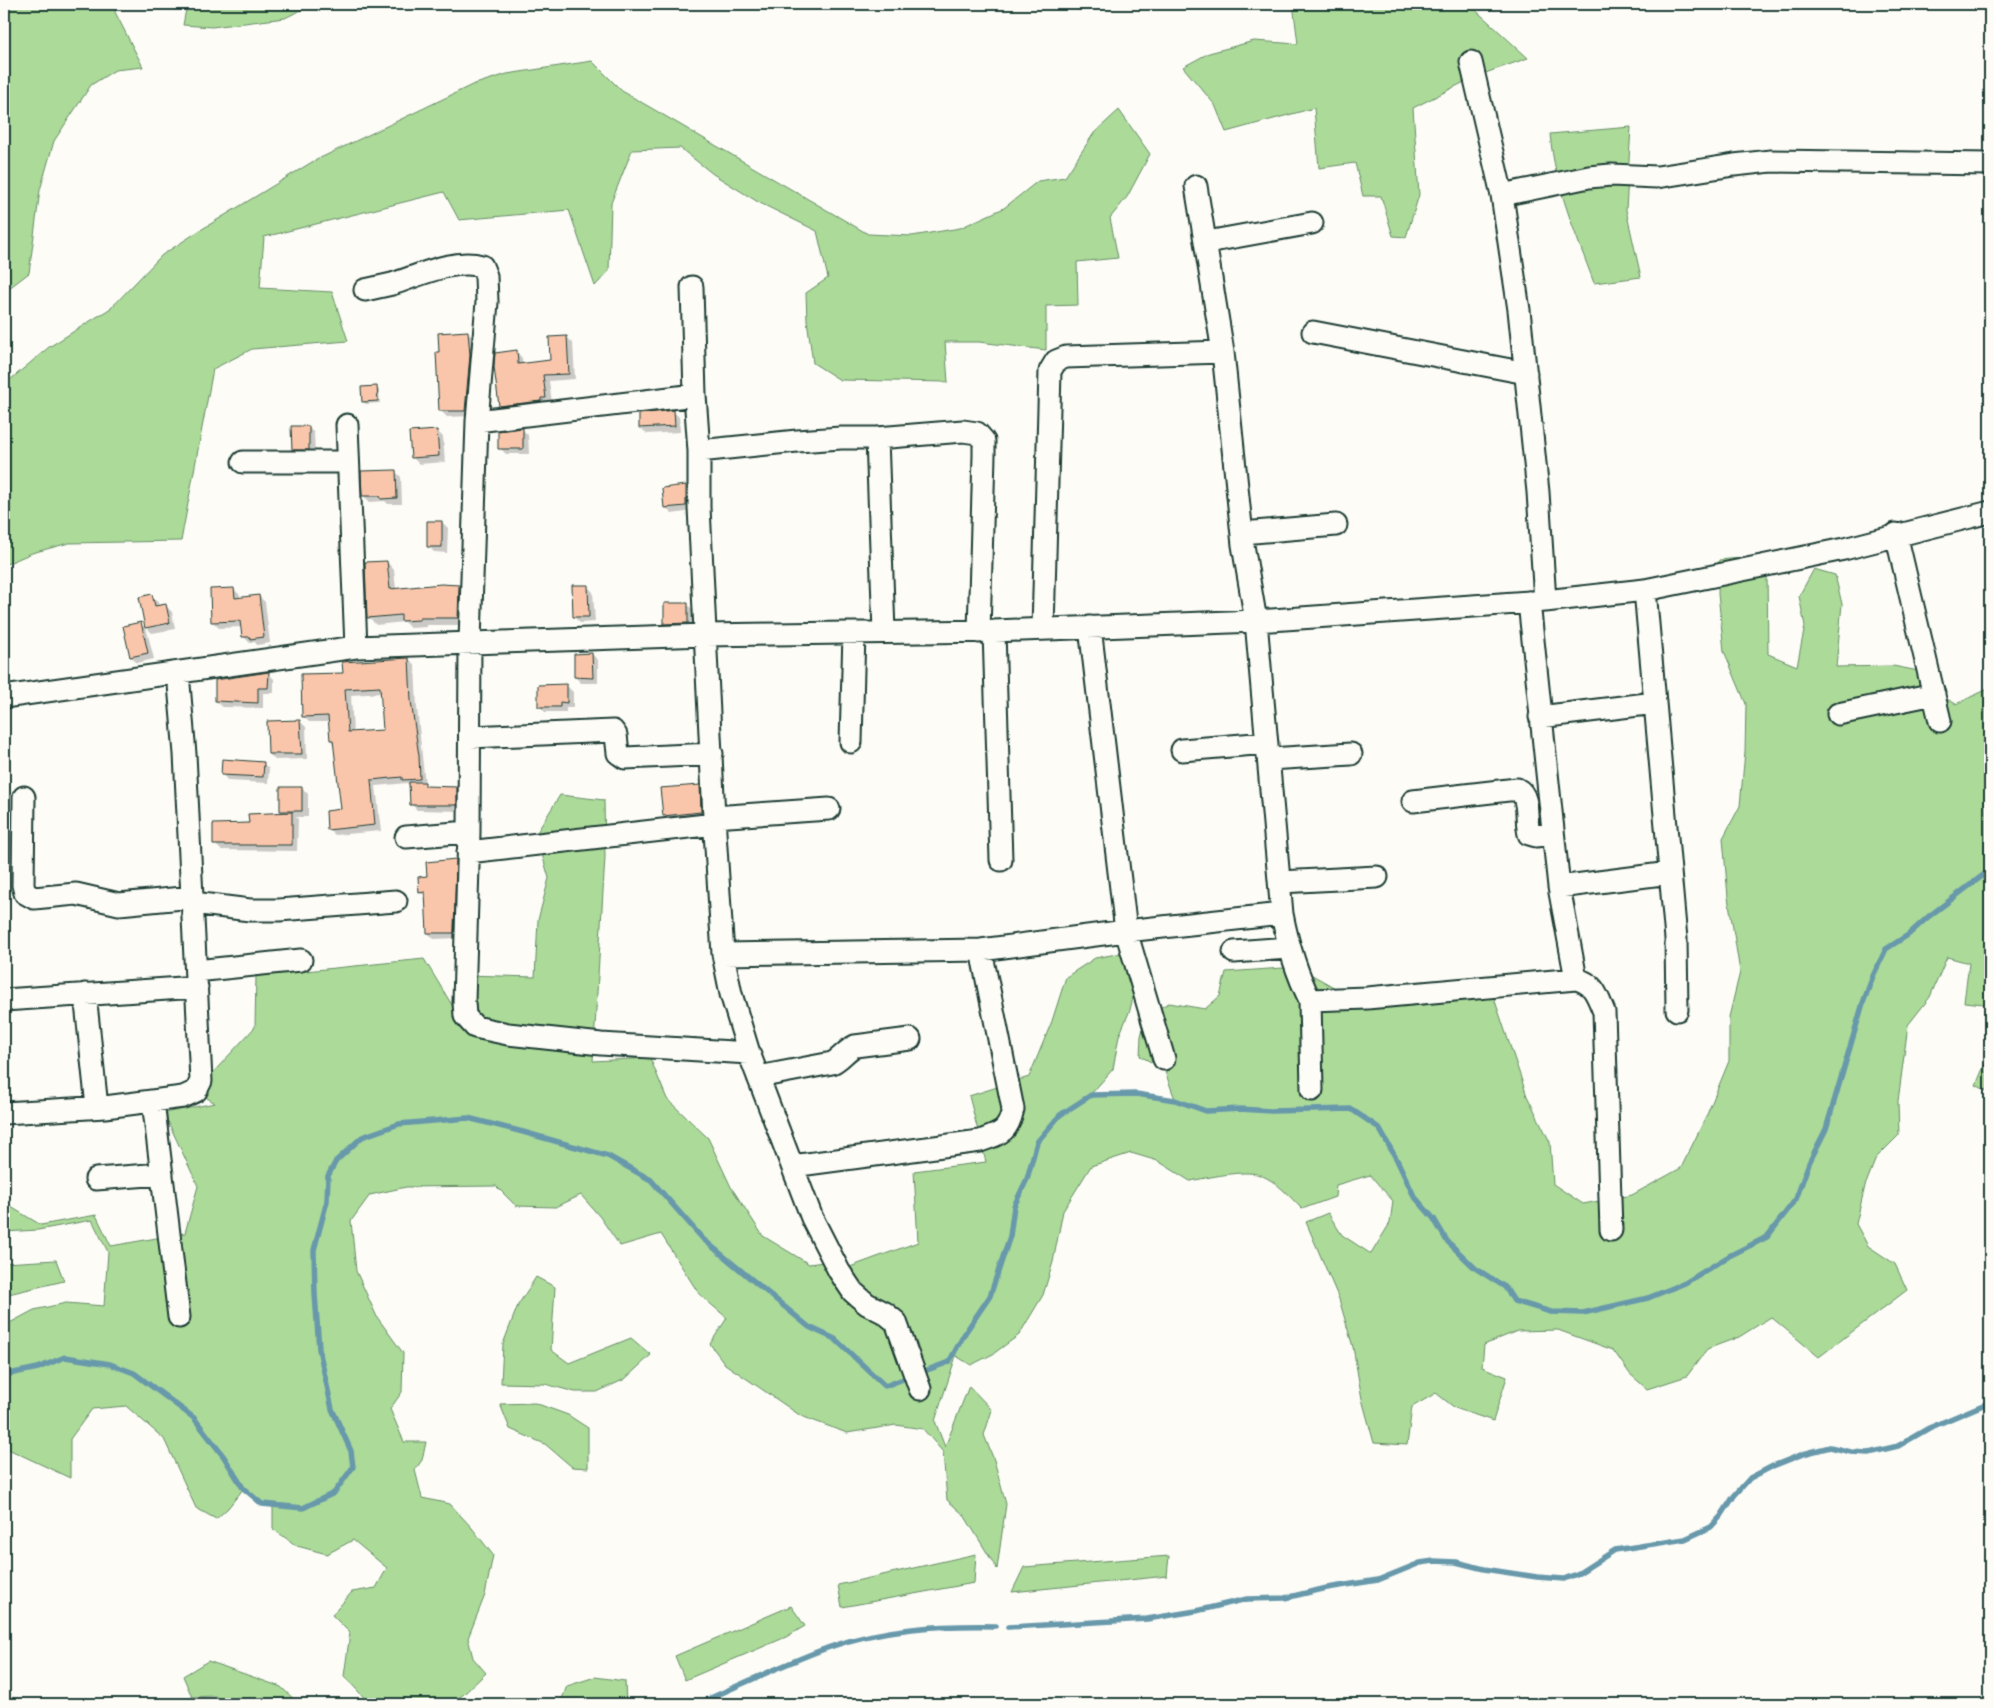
<svg xmlns="http://www.w3.org/2000/svg" width="1994" height="1708" viewBox="0 0 1994 1708" font-family="'Balsamiq Sans',sans-serif">
<rect width="100%" height="100%" fill="#fdfcf7"/>
<filter id="ink" filterUnits="userSpaceOnUse"><feTurbulence type="fractalNoise" baseFrequency=".02" numOctaves="2"/><feDisplacementMap in="SourceGraphic" scale="10" xChannelSelector="R" yChannelSelector="G"/><feConvolveMatrix kernelMatrix="1 2 1 2 8 2 1 2 1" color-interpolation-filters="sRGB"/></filter>
<g filter="url(#ink)">
<path fill="#acda99" stroke="#668c66" d="M 4,4 L 117,4 L 115,12 L 143,67 L 115,70 L 91,85 L 54,141 L 40,190 L 29,273 L 4,292 Z
M 187,4 L 313,4 L 285,18 L 212,27 L 183,25 Z
M 1293,4 L 1469,4 L 1528,58 L 1474,77 L 1413,108 L 1419,195 L 1406,237 L 1393,236 L 1381,196 L 1363,196 L 1355,163 L 1319,168 L 1314,108 L 1226,132 L 1215,105 L 1183,67 L 1209,53 L 1254,41 L 1298,44 Z
M 592,61 L 622,91 L 868,234 L 912,236 L 960,228 L 1004,208 L 1038,181 L 1065,177 L 1094,133 L 1119,110 L 1150,154 L 1127,197 L 1110,218 L 1118,258 L 1077,262 L 1078,305 L 1046,306 L 1046,350 L 979,342 L 945,342 L 948,382 L 840,380 L 813,363 L 807,320 L 806,293 L 828,278 L 817,231 L 758,202 L 713,174 L 680,148 L 632,150 L 611,203 L 609,271 L 595,286 L 569,210 L 459,220 L 444,192 L 264,237 L 260,288 L 332,292 L 348,341 L 252,349 L 213,369 L 181,541 L 69,543 L 32,553 L 4,565 L 4,385 L 49,347 L 111,308 L 162,255 L 199,231 L 312,162 L 472,85 L 507,74 Z
M 1631,127 L 1626,210 L 1641,277 L 1594,283 C 1576,234 1555,187 1550,134 Z
M 1740,558 L 1767,574 L 1768,654 L 1797,666 L 1805,626 L 1799,596 L 1814,569 L 1835,575 L 1842,604 L 1836,667 L 1893,666 L 1919,671 L 1932,691 L 1956,704 L 1990,688 L 1990,775 L 1987,783 L 1990,789 L 1990,1015 L 1984,1004 L 1964,1002 L 1969,963 L 1947,957 L 1930,997 L 1908,1025 L 1898,1101 L 1899,1135 L 1876,1158 L 1865,1186 L 1856,1224 L 1868,1246 L 1895,1264 L 1907,1290 L 1819,1357 L 1771,1317 L 1739,1337 L 1707,1349 L 1687,1376 L 1647,1389 L 1630,1374 L 1613,1350 L 1558,1330 L 1517,1331 L 1484,1345 L 1482,1367 L 1507,1377 L 1493,1421 L 1455,1408 L 1436,1393 L 1412,1407 L 1407,1445 L 1374,1443 L 1362,1399 L 1353,1347 L 1339,1299 L 1306,1222 L 1328,1213 L 1342,1235 L 1371,1254 L 1390,1223 L 1393,1201 L 1370,1175 L 1336,1185 L 1335,1197 L 1302,1209 C 1290,1197 1277,1181 1260,1175 C 1244,1169 1207,1178 1190,1181 L 1158,1161 L 1131,1153 L 1091,1166 L 1063,1211 L 1053,1262 L 1043,1295 L 1019,1335 L 993,1354 L 971,1365 L 956,1356 L 935,1421 L 945,1447 L 969,1386 L 992,1410 L 984,1435 L 994,1460 L 1006,1504 L 997,1569 L 964,1515 L 947,1500 L 943,1452 L 923,1429 L 896,1425 L 847,1433 L 801,1416 L 725,1364 L 710,1344 L 727,1318 L 699,1294 L 661,1234 L 620,1246 L 600,1217 L 581,1195 L 556,1207 L 516,1206 L 496,1186 L 406,1187 L 370,1195 L 351,1221 L 356,1271 L 377,1317 L 403,1353 L 402,1392 L 390,1409 L 404,1442 L 426,1442 L 422,1460 L 415,1470 L 422,1498 L 450,1504 L 472,1528 L 493,1555 L 485,1595 L 468,1638 L 473,1658 L 486,1673 L 464,1694 L 450,1704 L 370,1704 L 344,1676 L 350,1633 L 332,1615 L 352,1592 L 376,1588 L 387,1568 L 353,1540 L 327,1554 L 297,1546 L 273,1529 L 273,1506 L 262,1504 L 244,1488 L 228,1508 L 216,1519 L 196,1508 L 164,1439 L 126,1406 L 92,1409 L 70,1439 L 70,1478 L 4,1447 L 4,1326 L 34,1310 L 66,1303 L 104,1306 L 108,1252 L 92,1220 L 38,1230 L 4,1232 L 4,1197 L 11,1207 L 41,1225 L 96,1215 L 111,1246 L 185,1233 L 198,1186 L 164,1113 L 215,1103 L 196,1091 L 255,1027 L 256,976 L 424,959 L 469,1033 L 464,975 L 535,977 L 538,920 L 549,878 L 536,834 L 560,795 L 604,800 L 605,857 L 593,1061 L 650,1058 L 667,1099 L 708,1138 L 731,1187 L 763,1236 L 809,1264 L 838,1260 L 839,1271 L 918,1242 L 914,1171 L 986,1162 L 969,1096 L 1029,1077 L 1052,1021 L 1066,977 L 1095,958 L 1138,950 L 1136,984 L 1130,1010 L 1119,1036 L 1113,1069 L 1091,1094 L 1136,1094 L 1175,1099 L 1164,1069 L 1140,1056 L 1141,1036 L 1147,1014 L 1169,1003 L 1205,1009 L 1220,996 L 1226,972 L 1298,967 L 1339,990 L 1492,992 L 1527,1096 L 1550,1142 L 1553,1184 L 1583,1204 L 1632,1195 L 1681,1168 L 1706,1117 L 1729,1061 L 1729,1017 L 1740,972 L 1728,897 L 1723,838 L 1740,806 L 1745,752 L 1746,704 L 1724,651 L 1718,594 L 1719,560 Z
M 1990,1039 L 1990,1091 L 1989,1092 L 1976,1085 L 1987,1059 Z
M 56,1260 L 64,1281 L 4,1295 L 4,1263 Z
M 536,1277 L 555,1287 L 551,1350 L 569,1363 L 631,1338 L 651,1355 L 625,1379 L 597,1392 L 575,1392 L 545,1384 L 501,1383 L 503,1344 L 518,1305 Z
M 535,1403 L 568,1415 L 588,1428 L 588,1468 L 572,1467 L 545,1444 L 510,1429 L 500,1404 Z
M 976,1554 L 974,1583 L 842,1607 L 838,1585 Z
M 1169,1556 L 1167,1576 L 1012,1592 L 1024,1567 Z
M 791,1606 L 805,1626 L 786,1637 L 685,1680 L 675,1656 Z
M 208,1661 L 281,1687 L 299,1704 L 226,1704 L 215,1696 L 192,1697 L 183,1676 Z
M 595,1677 L 625,1681 L 626,1704 L 560,1704 L 567,1686 Z"/>
<path fill="#0003" fill-rule="evenodd" d="M 467,332 L 474,338 L 471,416 L 447,417 L 441,411 Z
M 567,337 L 573,343 L 575,379 L 549,381 L 552,403 L 506,411 L 500,405 L 516,351 L 522,358 L 523,365 L 551,362 Z
M 376,388 L 379,390 L 380,403 L 366,404 L 363,402 Z
M 673,411 L 679,417 L 680,432 L 647,434 L 641,428 Z
M 308,427 L 314,433 L 315,455 L 299,455 L 293,449 Z
M 522,429 L 528,435 L 529,454 L 506,454 L 500,448 Z
M 437,431 L 443,437 L 445,462 L 419,464 L 413,458 Z
M 395,471 L 401,477 L 402,504 L 388,504 L 385,501 L 370,502 L 364,496 Z
M 686,486 L 692,492 L 692,511 L 672,514 L 666,508 L 663,489 Z
M 442,522 L 448,528 L 447,553 L 434,552 L 428,546 Z
M 387,562 L 394,570 L 396,589 L 459,586 L 466,594 L 465,625 L 427,625 L 427,627 L 410,628 L 404,622 L 376,625 L 369,617 Z
M 587,586 L 593,592 L 595,622 L 580,623 L 574,617 Z
M 234,589 L 240,595 L 240,598 L 259,596 L 265,602 L 270,643 L 257,645 L 255,642 L 250,643 L 244,637 L 242,627 L 219,628 L 213,622 Z
M 152,596 L 158,602 L 159,607 L 166,606 L 172,612 L 175,629 L 152,633 L 146,627 L 154,659 L 137,663 L 131,657 L 141,624 L 146,629 L 140,598 Z
M 687,604 L 693,610 L 694,629 L 671,629 L 665,623 Z
M 592,654 L 598,660 L 598,683 L 581,683 L 575,677 Z
M 409,659 L 415,665 L 417,708 L 425,784 L 429,787 L 456,788 L 462,794 L 462,811 L 417,810 L 411,804 L 410,787 L 407,783 L 376,786 L 381,831 L 335,835 L 329,829 L 342,811 L 335,743 L 331,740 L 330,722 L 309,722 L 303,716 L 345,674 ZM 382,693 L 384,731 L 353,733 L 351,695 Z
M 268,673 L 274,679 L 274,693 L 263,693 L 263,708 L 222,707 L 216,701 Z
M 567,686 L 573,692 L 573,708 L 566,708 L 566,712 L 545,712 L 539,706 Z
M 300,721 L 306,727 L 307,759 L 275,760 L 269,754 Z
M 263,763 L 269,769 L 268,783 L 228,781 L 222,774 Z
M 699,786 L 706,792 L 707,818 L 670,821 L 664,815 Z
M 302,788 L 308,794 L 308,817 L 296,817 L 298,819 L 297,851 L 221,850 L 215,844 L 250,824 L 284,813 L 281,811 Z
M 455,860 L 461,866 L 459,938 L 434,939 L 428,933 L 427,898 L 420,892 L 429,878 Z"/>
<g fill="none" stroke-linecap="round" stroke-linejoin="round">
<path stroke="#6899ab" stroke-width="5.5" d="M 919,1373 L 949,1362 L 965,1333 L 990,1296 L 1010,1236 L 1014,1206 L 1027,1179 L 1037,1142 L 1060,1115 L 1091,1095 L 1136,1094 L 1175,1100 L 1206,1111 L 1240,1109 L 1271,1111 L 1351,1109 L 1379,1128 L 1397,1160 L 1414,1196 L 1434,1219 L 1447,1241 L 1475,1268 L 1505,1287 L 1514,1301 L 1551,1312 L 1583,1313 L 1648,1298 L 1685,1283 L 1729,1256 L 1767,1237 L 1796,1199 L 1809,1163 L 1826,1129 L 1863,1003 L 1873,976 L 1886,949 L 1908,935 L 1928,917 L 1990,870
M 4,1375 L 38,1368 L 65,1357 L 110,1364 L 134,1373 L 194,1418 L 224,1457 L 243,1488 L 262,1504 L 303,1508 L 334,1493 L 353,1467 L 351,1451 L 332,1409 L 319,1349 L 315,1294 L 314,1250 L 327,1201 L 328,1176 L 336,1161 L 362,1137 L 399,1124 L 468,1118 L 523,1132 L 608,1156 L 651,1180 L 703,1239 L 809,1327 L 835,1339 L 885,1386 L 911,1376
M 1008,1627 L 1147,1619 L 1196,1611 L 1247,1599 L 1285,1598 L 1327,1588 L 1378,1580 L 1420,1563 L 1434,1561 L 1456,1562 L 1484,1569 L 1537,1577 L 1564,1579 L 1579,1573 L 1615,1550 L 1685,1539 L 1711,1527 L 1721,1516 L 1734,1496 L 1750,1478 L 1773,1466 L 1803,1454 L 1830,1447 L 1851,1452 L 1869,1453 L 1898,1446 L 1929,1428 L 1990,1402
M 697,1704 C 741,1685 785,1663 830,1647 C 883,1628 940,1625 996,1626"/>
</g>
<path fill="#fac6ab" stroke="#1f3d34" fill-rule="evenodd" d="M 468,331 L 470,355 L 465,411 L 439,411 L 436,352 L 439,352 L 438,333 Z
M 567,336 L 569,374 L 543,375 L 546,398 L 541,398 L 541,401 L 499,406 L 494,367 L 495,353 L 517,350 L 518,364 L 550,360 L 549,337 Z
M 377,386 L 378,401 L 362,402 L 361,387 Z
M 674,410 L 675,426 L 639,428 L 639,414 Z
M 291,426 L 309,426 L 309,450 L 292,450 Z
M 523,428 L 523,449 L 498,449 L 498,431 Z
M 437,430 L 439,456 L 411,458 L 409,432 Z
M 396,470 L 397,498 L 381,499 L 380,496 L 362,496 L 361,471 Z
M 686,485 L 686,506 L 664,508 L 662,488 Z
M 427,521 L 442,521 L 442,547 L 427,547 Z
M 387,561 L 390,589 L 441,584 L 459,585 L 458,618 L 420,618 L 420,620 L 401,621 L 401,615 L 367,618 L 365,562 Z
M 572,585 L 588,585 L 589,617 L 573,617 Z
M 234,588 L 235,598 L 259,595 L 264,637 L 250,639 L 250,637 L 242,637 L 240,621 L 211,622 L 210,589 Z
M 152,594 L 155,606 L 166,604 L 170,623 L 145,628 L 139,597 Z
M 664,603 L 688,603 L 688,623 L 664,624 Z
M 141,622 L 148,653 L 130,657 L 123,626 Z
M 592,653 L 593,678 L 574,677 L 574,654 Z
M 409,658 L 411,701 L 419,756 L 420,779 L 402,780 L 402,777 L 371,780 L 375,825 L 327,830 L 326,811 L 341,809 L 333,740 L 330,740 L 328,716 L 302,717 L 301,674 L 343,673 L 342,662 ZM 380,687 L 383,730 L 348,732 L 345,689 Z
M 269,672 L 268,688 L 258,688 L 258,703 L 215,701 L 215,680 Z
M 567,684 L 567,703 L 560,702 L 560,707 L 538,707 L 538,685 Z
M 300,720 L 302,754 L 268,754 L 267,721 Z
M 222,759 L 264,762 L 263,777 L 221,775 Z
M 409,782 L 425,782 L 425,786 L 457,787 L 457,805 L 410,805 Z
M 700,785 L 701,812 L 663,816 L 660,788 Z
M 280,787 L 302,787 L 302,811 L 280,811 Z
M 292,812 L 292,845 L 213,845 L 213,824 L 249,823 L 248,814 Z
M 456,859 L 454,933 L 427,933 L 425,892 L 419,893 L 418,877 L 427,876 L 426,862 Z"/>
<g fill="none" stroke-linecap="round" stroke-linejoin="round">
<g stroke="#1f3d34" stroke-width="25">
<path id="minor" d="M 1471,62 L 1502,195 L 1519,310 L 1538,492 L 1545,601
M 1196,186 L 1223,352 L 1243,545 L 1256,621 L 1282,914 C 1288,945 1296,972 1310,1000 L 1367,998 L 1576,979 C 1594,983 1597,995 1604,1012 L 1611,1230
M 1502,195 L 1589,177 L 1611,175 L 1657,177 L 1734,165 L 1771,161 L 1990,164
M 1207,242 L 1312,223
M 692,287 L 695,395 L 699,451 L 699,507 L 714,817 L 723,954 L 731,994 L 749,1053 L 812,1218 L 839,1271 L 853,1292 L 867,1304 L 885,1313 L 896,1322 L 920,1389
M 365,290 C 374,288 383,286 392,284 C 418,276 454,258 482,266 L 486,276 L 487,302 L 477,421 L 470,642 L 469,832 L 464,1002 L 465,1016 L 475,1027 L 508,1034 L 601,1044 L 749,1053
M 1313,332 L 1526,373
M 477,421 L 695,395
M 347,425 L 356,647
M 877,438 L 884,632
M 699,451 L 797,441 L 841,438 L 877,438 L 963,431 L 977,433 L 984,441 L 984,455 L 979,632
M 243,462 L 348,462
M 1242,533 L 1336,525
M 1896,534 L 1940,721
M 1645,590 L 1676,939 L 1677,1010
M 1529,602 L 1559,887 L 1576,979
M 1090,627 L 1126,931 L 1164,1059
M 1043,629 L 1050,371 L 1056,361 L 1066,357 L 1223,352
M 994,631 L 1001,860
M 4,697 L 356,647 L 705,635 L 994,631 L 1256,621 L 1545,601 L 1645,590 L 1844,549 L 1990,512
M 1838,714 L 1934,694
M 1540,717 L 1655,703
M 470,737 L 613,731 L 616,735 L 618,753 L 625,758 L 712,754
M 851,742 L 854,633
M 1182,750 L 1267,743
M 1269,759 L 1351,754
M 24,797 L 23,885 L 25,893 L 34,898 L 76,894 L 119,904 L 193,897
M 1413,801 L 1517,789 C 1531,796 1525,820 1529,834 L 1536,836 L 1553,834
M 714,817 L 829,809
M 406,837 L 469,832
M 468,852 L 715,824
M 1280,882 L 1377,877
M 1559,887 L 1670,873
M 193,903 L 250,910 L 279,910 L 396,901
M 1234,952 L 1289,948
M 723,954 L 981,950 L 1126,931 L 1282,914
M 196,971 L 301,960
M 85,994 L 97,1107
M 4,1000 L 197,987
M 1310,1000 L 1312,1090
M 758,1077 L 832,1063 C 841,1059 846,1050 855,1046 L 910,1039
M 153,1101 L 179,1317
M 4,1113 L 105,1107 L 183,1097 L 196,1091 L 201,1081 L 185,754 L 178,673
M 792,1166 L 980,1141 C 1002,1133 1008,1132 1013,1109 L 981,950
M 96,1179 L 162,1174"/>
</g>
<use href="#minor" stroke="#fdfcf7" stroke-width="21"/>
</g>
</g>
<rect width="1994" height="1708" fill="none" stroke="#fdfcf7" stroke-width="20"/>
<rect x="10" y="10" width="1974" height="1688" fill="none" stroke="#1f3d34" stroke-width="2" filter="url(#ink)"/>
</svg>
